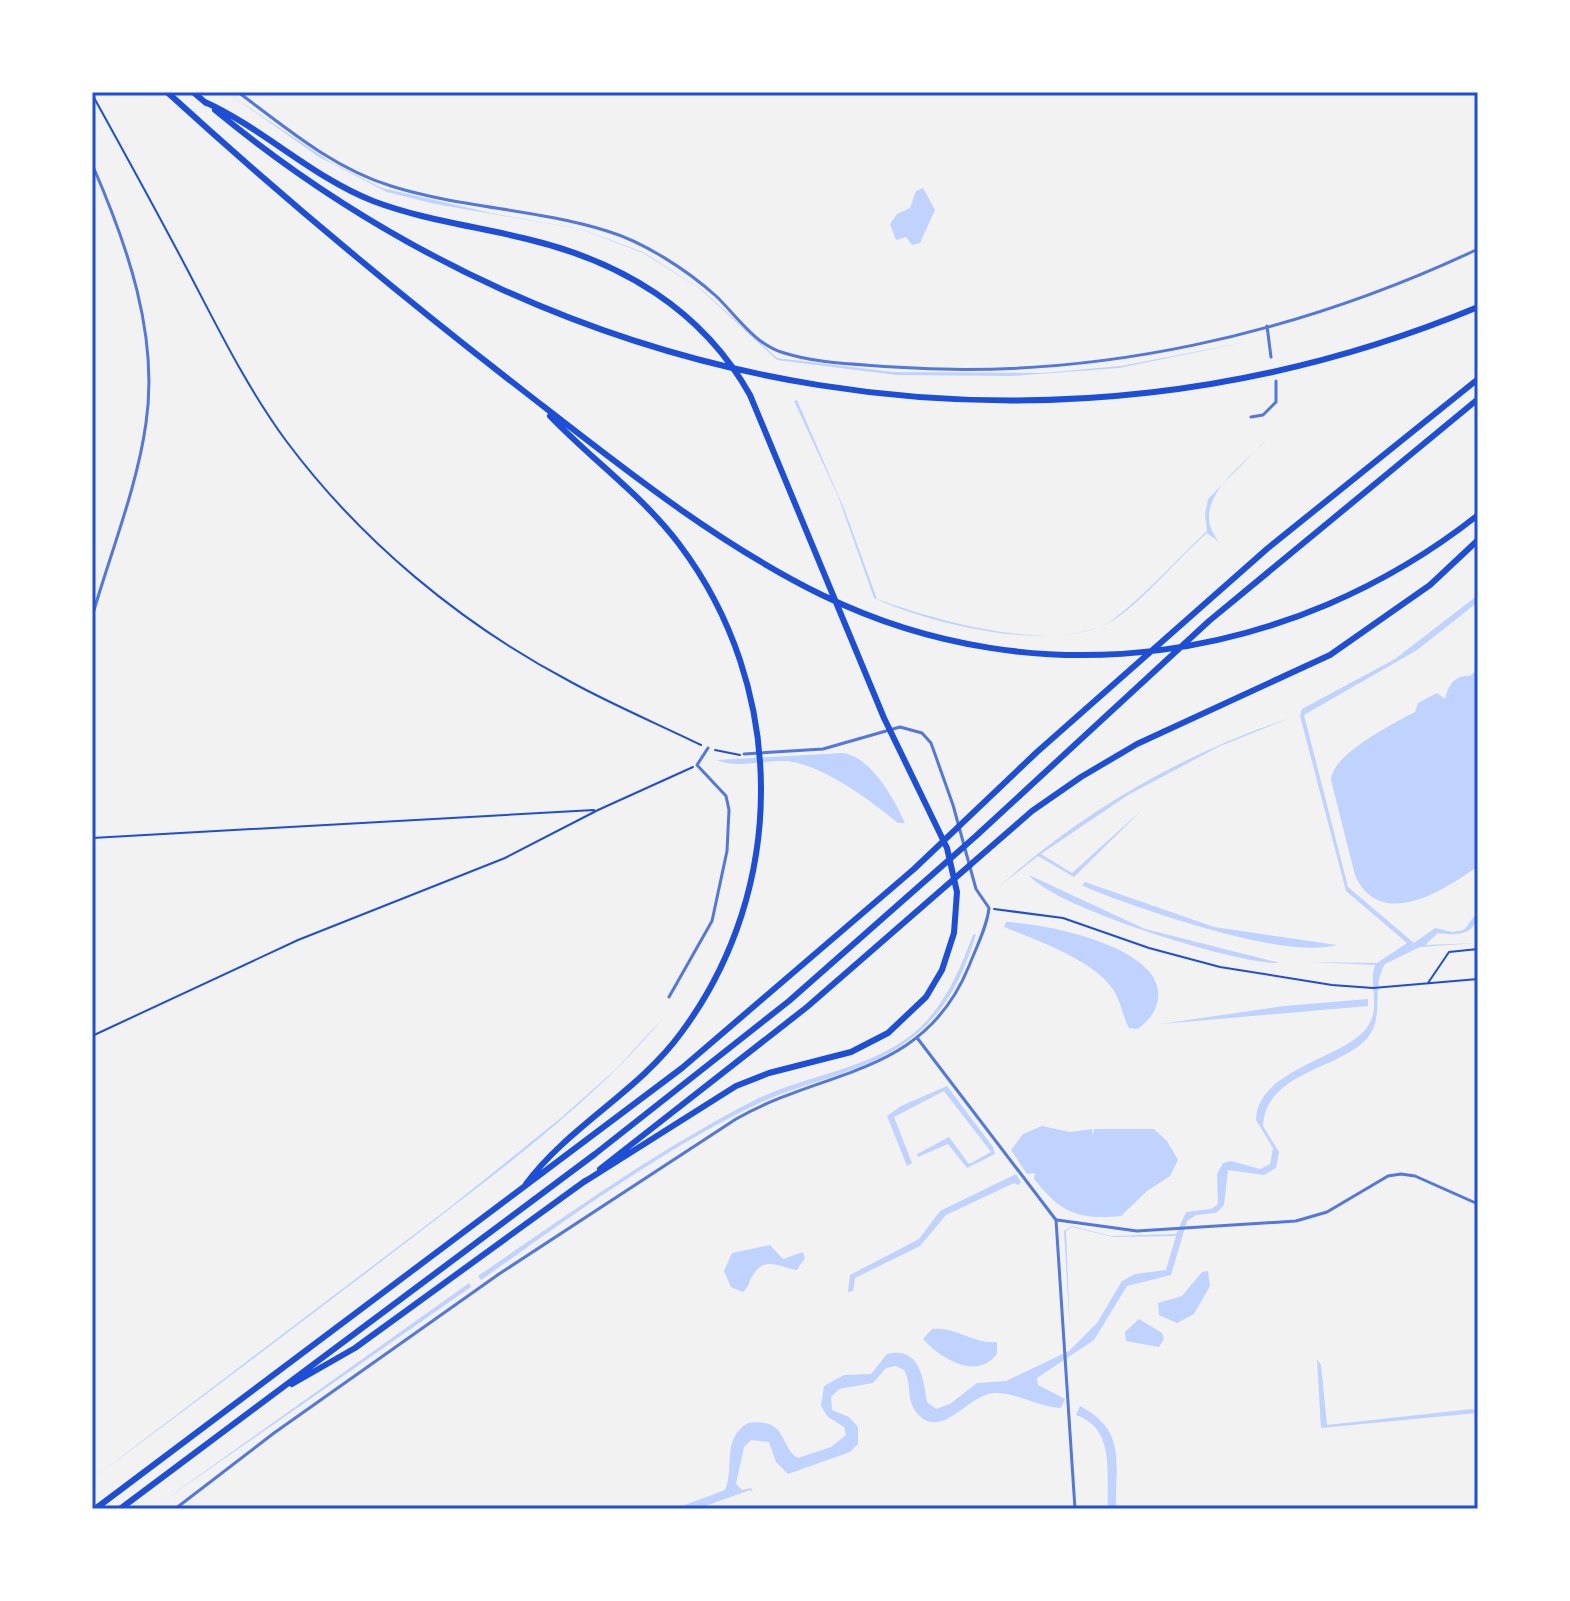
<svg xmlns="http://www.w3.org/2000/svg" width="1570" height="1601" viewBox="0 0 1570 1601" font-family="Montserrat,sans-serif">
<rect width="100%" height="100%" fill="#f2f2f2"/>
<path fill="#bfd3fe" d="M 226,92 L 332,163 L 382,188 L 491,213 L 581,229 L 643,252 L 701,289 L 777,358 L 893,372 L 1041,373 L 1121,366 L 1256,340 L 1119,368 L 1012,376 L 896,375 L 777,360 L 699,288 L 643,253 L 580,229 L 435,204 L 387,192 L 319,157 Z
M 923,188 L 935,210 L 920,243 L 912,245 L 906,237 L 896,240 L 890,224 L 897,214 L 910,208 L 916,191 Z
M 797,400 L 845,511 L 877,599 C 934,620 1063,658 1115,618 C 1145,595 1177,559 1207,531 L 1205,514 L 1208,499 L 1271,435 C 1246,464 1185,501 1219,542 L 1207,533 C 1180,556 1139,605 1112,621 C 1054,654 932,625 874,598 L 838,496 L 794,401 Z
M 1478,595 L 1478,602 L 1417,650 L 1304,715 L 1348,887 L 1414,943 L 1435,928 L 1453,932 L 1464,930 L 1478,911 C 1478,935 1456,936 1438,933 L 1425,945 L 1478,943 L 1420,947 L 1385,964 C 1369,990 1389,1023 1360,1045 C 1329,1070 1265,1076 1263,1126 L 1279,1152 L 1276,1168 L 1264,1175 L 1228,1170 L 1224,1205 L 1216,1213 L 1196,1215 L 1187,1221 L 1171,1275 L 1127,1286 L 1094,1340 L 1037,1378 L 1038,1385 L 1065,1399 L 1061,1408 C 1039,1407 1016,1392 994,1393 C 968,1394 941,1443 916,1412 C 906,1399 912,1383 904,1370 L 896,1366 L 886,1368 L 873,1383 L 839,1389 L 831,1397 L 832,1410 L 849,1417 L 858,1427 L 858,1444 L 850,1452 L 788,1474 L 776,1462 L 769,1442 L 751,1440 L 744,1447 L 736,1484 L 742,1490 L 751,1488 L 753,1493 L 750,1490 L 697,1509 L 674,1509 L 725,1490 C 735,1467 721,1439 748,1423 C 788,1417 779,1447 798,1458 L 831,1447 L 846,1435 L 844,1427 L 828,1417 L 821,1406 L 824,1386 L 844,1375 L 871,1374 L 887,1354 C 920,1346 923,1378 927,1402 L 936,1409 L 950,1404 L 977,1383 L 1006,1381 L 1069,1351 L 1097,1323 L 1122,1281 L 1135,1274 L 1166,1270 L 1176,1236 L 1113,1237 L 1072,1227 L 1066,1231 L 1070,1331 L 1064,1231 L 1072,1226 L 1111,1236 L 1176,1234 L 1186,1212 L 1211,1209 L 1218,1204 L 1217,1174 L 1223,1163 L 1231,1161 L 1260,1169 L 1270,1164 L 1273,1148 L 1256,1120 C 1257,1068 1348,1058 1368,1026 C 1381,1007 1368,985 1375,965 L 1311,962 L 1377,963 L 1407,943 L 1346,891 L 1300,716 L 1302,709 L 1395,659 Z
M 1478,668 L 1478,866 C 1445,890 1380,932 1355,875 L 1331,780 C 1331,755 1394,723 1415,712 L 1418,703 L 1437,693 L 1445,699 C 1448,686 1454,675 1470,676 Z
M 1290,718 L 1218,747 L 1128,795 L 1041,854 L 1072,873 L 1143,809 L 1074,877 L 1038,856 L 1001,885 C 1083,811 1184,753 1290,718 Z
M 842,753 C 871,756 894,799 905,823 L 898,823 C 871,801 821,763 785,761 C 762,760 738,769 717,760 Z
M 1029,875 L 1145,929 L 1280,963 C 1238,965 1053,907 1029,875 Z
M 1085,882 L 1214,927 L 1337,945 C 1284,960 1143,910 1090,889 L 1082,885 Z
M 1006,922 C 1044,923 1166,947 1158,999 C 1156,1012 1148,1022 1137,1029 L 1129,1028 C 1122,1015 1121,1000 1112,988 C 1093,960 1034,939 1004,927 Z
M 976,934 C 964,974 947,1010 914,1036 C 867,1075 800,1081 747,1109 C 653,1156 566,1220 481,1280 L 478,1276 C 567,1215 656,1151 751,1102 C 803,1075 867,1071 914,1033 C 945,1006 959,972 973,935 Z
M 1368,999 L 1368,1006 L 1161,1024 L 1284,1006 Z
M 664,1017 C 592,1104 497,1172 408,1241 C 303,1321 198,1401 92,1479 L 449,1208 L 562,1117 L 616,1069 Z
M 947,1086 L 993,1147 L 995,1154 L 967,1168 L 948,1144 L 918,1157 L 917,1154 L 949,1137 L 969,1164 L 991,1152 L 944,1091 L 894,1117 L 912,1163 L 907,1166 L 887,1116 L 901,1106 Z
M 1042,1126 L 1070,1132 L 1092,1129 L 1093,1136 L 1094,1129 L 1154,1129 L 1167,1141 L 1178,1160 L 1170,1176 L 1147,1191 L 1121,1216 C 1078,1220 1061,1213 1034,1179 L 1035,1173 L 1027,1174 L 1011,1150 L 1023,1134 Z
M 1016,1174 L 1021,1182 L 1018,1185 L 1014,1183 L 946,1215 L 920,1246 L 855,1278 L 853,1291 L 848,1292 L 850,1275 L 919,1239 L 940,1211 Z
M 770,1245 L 783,1259 L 803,1252 L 805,1258 L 797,1270 C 781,1268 765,1255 753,1275 C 748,1282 750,1286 743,1292 L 731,1287 L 724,1271 L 732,1253 Z
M 1208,1271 L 1210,1286 L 1194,1314 L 1177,1323 L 1159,1315 L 1158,1303 L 1182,1296 L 1202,1272 Z
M 469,1283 L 471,1287 L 152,1509 Z
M 1139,1319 L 1162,1333 L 1164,1339 L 1159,1347 L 1126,1341 L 1125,1332 Z
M 932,1329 C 955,1326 973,1344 997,1342 L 997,1354 C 976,1381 940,1358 923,1339 Z
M 1317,1359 L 1321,1365 L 1327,1425 L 1472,1409 L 1477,1413 L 1321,1428 Z
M 1080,1406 C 1127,1431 1115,1462 1116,1509 L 1108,1509 C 1106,1473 1116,1429 1076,1415 Z"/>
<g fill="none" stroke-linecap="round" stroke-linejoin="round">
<path stroke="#1d4ed8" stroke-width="2" d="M 92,94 C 124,152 156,210 187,269 C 218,328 247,388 287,442 C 361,541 461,624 571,682 C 613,705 658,724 701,745
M 715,750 L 740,755
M 92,838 L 594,810
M 994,909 L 1063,918 L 1149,948 L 1220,967 L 1332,985 L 1373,988 L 1478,979
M 1428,983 L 1449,952 L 1478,949
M 92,1036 L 298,940 L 505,858 L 598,810 L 693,767"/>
<path stroke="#5277de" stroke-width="3" d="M 238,92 C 286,128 333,168 391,186 C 461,208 537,209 607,231 C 644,242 687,270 716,296 C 735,314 755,344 781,352 C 817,364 857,364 894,367 C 1094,381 1298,334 1478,249
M 92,164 C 127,244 159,335 146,423 C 137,488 110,554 92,617
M 1267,326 L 1271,357
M 1251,417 L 1263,415 L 1276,402 L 1276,381
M 669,997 L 712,921 L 727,851 L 729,810 L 726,796 L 697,765 L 708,748
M 918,1039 L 1056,1220 L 1075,1509
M 1057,1220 L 1137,1231 L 1296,1221 L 1327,1212 L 1388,1176 L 1401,1174 L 1415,1176 L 1478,1204
M 175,1509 L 274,1433 L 499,1274 L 736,1119 C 825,1068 924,1077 969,966 C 976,948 987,927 989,908 L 976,889 L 953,805 L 931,743 L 922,733 L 900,727 L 823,749 L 744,754"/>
<path stroke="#1d4ed8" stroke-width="6" d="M 167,92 C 282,197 402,297 525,392 C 619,465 716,543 822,595 C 1039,701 1292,662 1478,515
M 193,92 L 206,103
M 205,102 C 264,129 312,177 373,201 C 423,220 475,226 527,239 C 620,261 702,309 750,395 L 884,718 L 947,848 L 957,892 L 954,933 L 942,970 L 926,997 L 888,1033 L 851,1052 L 769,1073 L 736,1086 L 584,1182
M 215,110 C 570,403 1050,485 1478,307
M 600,1169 L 807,1007 L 1032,811 L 1081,777 L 1137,744 L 1330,655 L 1430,585 L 1478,540
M 526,1184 C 569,1126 638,1092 681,1033 C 789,888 787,687 679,544 C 642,495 592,460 550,416
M 292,1384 L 355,1348 L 585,1181
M 95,1509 L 682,1068 L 914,869 L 1037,752 L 1268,548 L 1478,379
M 120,1509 L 595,1154 L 789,1001 L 976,836 L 1209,621 L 1478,399"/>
</g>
<rect width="1570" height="1601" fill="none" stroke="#ffffff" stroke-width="188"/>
<rect x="94" y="94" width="1382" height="1413" fill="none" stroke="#1d4ed8" stroke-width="3"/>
</svg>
